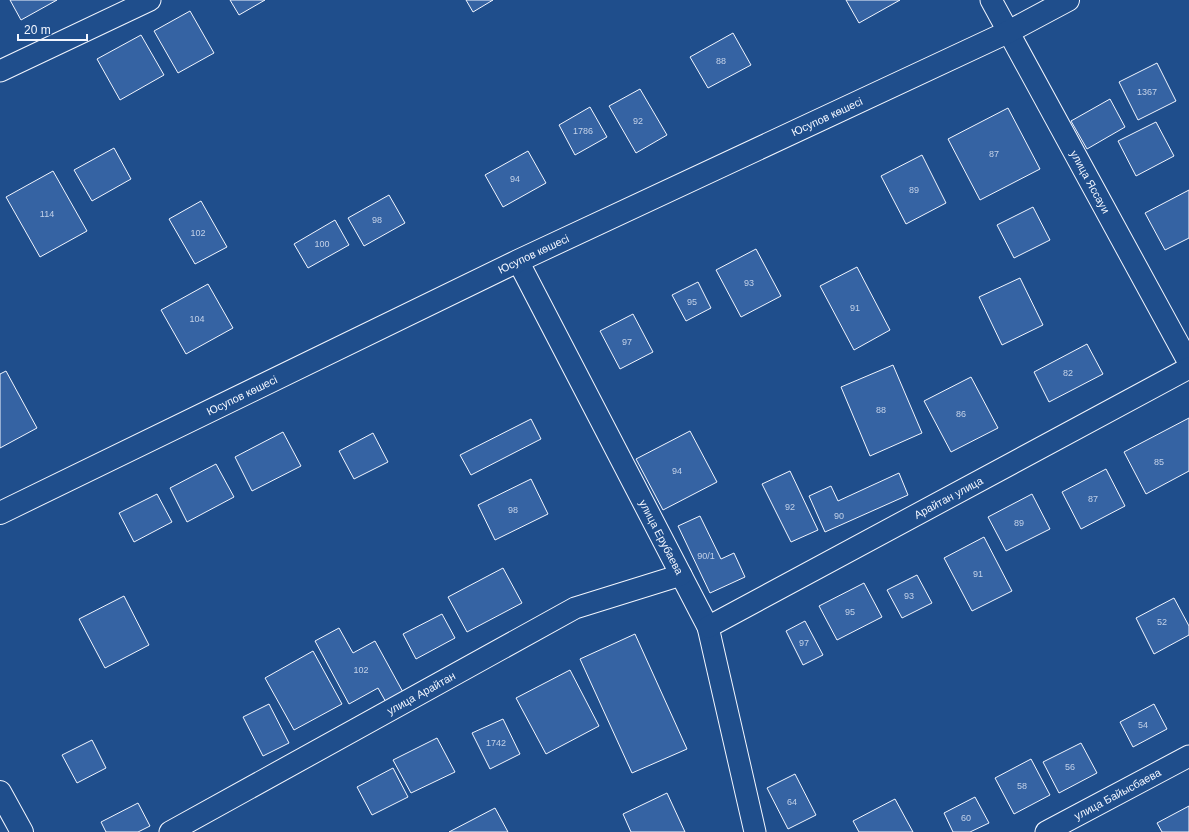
<svg xmlns="http://www.w3.org/2000/svg" width="1189" height="832" viewBox="0 0 1189 832" font-family="Arial,sans-serif">
<rect width="100%" height="100%" fill="#1f4e8c"/>
<path fill="#3563a3" stroke="#f2f6ff" d="M 10,0 L 57,0 L 21,20 Z
M 230,0 L 265,0 L 239,15 Z
M 466,0 L 493,0 L 473,12 Z
M 846,0 L 900,0 L 859,23 Z
M 190,11 L 214,53 L 178,73 L 154,31 Z
M 733,33 L 751,65 L 708,88 L 690,57 Z
M 141,35 L 164,75 L 120,100 L 97,59 Z
M 1157,63 L 1176,101 L 1138,120 L 1119,82 Z
M 640,89 L 667,135 L 636,153 L 609,106 Z
M 1110,99 L 1125,127 L 1087,149 L 1071,121 Z
M 590,107 L 607,137 L 575,155 L 559,125 Z
M 1008,108 L 1040,169 L 980,200 L 948,139 Z
M 1156,122 L 1174,156 L 1136,176 L 1118,141 Z
M 114,148 L 131,179 L 92,201 L 74,170 Z
M 528,151 L 546,183 L 503,207 L 485,175 Z
M 922,155 L 946,203 L 906,224 L 881,176 Z
M 53,171 L 87,231 L 40,257 L 6,197 Z
M 1189,190 L 1189,238 L 1165,250 L 1145,213 Z
M 389,195 L 405,223 L 364,246 L 348,218 Z
M 201,201 L 227,247 L 195,264 L 169,219 Z
M 1033,207 L 1050,240 L 1014,258 L 997,225 Z
M 335,220 L 349,245 L 308,268 L 294,244 Z
M 756,249 L 781,296 L 741,317 L 716,270 Z
M 857,267 L 890,330 L 854,350 L 820,286 Z
M 1020,278 L 1043,325 L 1002,345 L 979,297 Z
M 698,282 L 711,308 L 686,321 L 672,295 Z
M 208,284 L 233,328 L 186,354 L 161,310 Z
M 633,314 L 653,352 L 620,369 L 600,331 Z
M 1087,344 L 1103,374 L 1049,402 L 1034,372 Z
M 893,365 L 922,433 L 870,456 L 841,387 Z
M 6,371 L 37,428 L 0,448 L 0,374 Z
M 971,377 L 998,428 L 951,452 L 924,401 Z
M 1189,418 L 1189,471 L 1146,494 L 1124,452 Z
M 531,419 L 541,439 L 471,475 L 460,455 Z
M 690,431 L 717,482 L 663,510 L 636,459 Z
M 283,432 L 301,466 L 252,491 L 235,457 Z
M 373,433 L 388,462 L 354,479 L 339,451 Z
M 216,464 L 234,497 L 187,522 L 170,488 Z
M 1106,469 L 1125,506 L 1081,529 L 1062,492 Z
M 790,471 L 818,530 L 791,542 L 762,484 Z
M 899,473 L 908,495 L 825,532 L 809,496 L 831,486 L 838,501 Z
M 531,479 L 548,514 L 495,540 L 478,505 Z
M 157,494 L 172,522 L 134,542 L 119,513 Z
M 1032,494 L 1050,529 L 1006,551 L 988,517 Z
M 700,516 L 721,559 L 734,553 L 745,577 L 710,593 L 678,526 Z
M 984,537 L 1012,591 L 972,611 L 944,558 Z
M 503,568 L 522,603 L 467,632 L 448,597 Z
M 917,575 L 932,603 L 902,618 L 887,590 Z
M 864,583 L 882,617 L 837,640 L 819,606 Z
M 124,596 L 149,645 L 105,668 L 79,619 Z
M 1174,598 L 1189,626 L 1189,635 L 1154,654 L 1136,618 Z
M 442,614 L 455,638 L 416,659 L 403,634 Z
M 805,621 L 823,655 L 803,665 L 786,631 Z
M 339,628 L 353,653 L 375,641 L 404,694 L 387,704 L 378,688 L 349,704 L 315,641 Z
M 635,634 L 687,749 L 632,773 L 580,659 Z
M 313,651 L 342,704 L 294,730 L 265,678 Z
M 570,670 L 599,726 L 546,754 L 516,698 Z
M 269,704 L 289,743 L 263,756 L 243,717 Z
M 1154,704 L 1167,729 L 1133,747 L 1120,722 Z
M 503,719 L 520,754 L 490,769 L 472,733 Z
M 437,738 L 455,772 L 411,793 L 393,760 Z
M 92,740 L 106,768 L 77,783 L 62,755 Z
M 1081,743 L 1097,773 L 1059,793 L 1043,762 Z
M 1031,759 L 1050,795 L 1014,814 L 995,778 Z
M 393,768 L 408,797 L 372,815 L 357,787 Z
M 795,774 L 816,815 L 788,829 L 767,788 Z
M 667,793 L 685,832 L 631,832 L 623,814 Z
M 975,797 L 989,823 L 970,832 L 953,832 L 944,813 Z
M 895,799 L 913,832 L 859,832 L 853,821 Z
M 138,803 L 150,826 L 138,832 L 106,832 L 101,822 Z
M 1189,806 L 1189,832 L 1162,832 L 1157,823 Z
M 495,808 L 508,832 L 449,832 Z"/>
<g fill="none" stroke-linecap="round" stroke-linejoin="round">
<g stroke="#f2f6ff" stroke-width="23">
<g id="minor">
<path id="s1" d="M 991,0 L 1189,363"/>
<path d="M 0,71 L 150,0"/>
<path id="s2" d="M 518,261 L 708,627 L 755,832"/>
<path id="s3" d="M 708,627 L 1189,368"/>
<path id="s4" d="M 170,832 L 575,608 L 681,575"/>
<path id="s5" d="M 1046,832 L 1189,756"/>
</g>
</g>
<g stroke="#f2f6ff" stroke-width="24">
<g id="tertiary">
<path id="s6" d="M 0,513 L 518,261 L 1008,32 L 1068,0"/>
<path d="M 0,792 L 22,832"/>
</g>
</g>
<use href="#minor" stroke="#1f4e8c" stroke-width="21"/>
<use href="#tertiary" stroke="#1f4e8c" stroke-width="22"/>
</g>
<g text-anchor="middle" stroke-width="3" stroke-linejoin="round" paint-order="stroke">
<g font-size="9" fill="#c3d1e8">
<text x="721" y="64">88</text>
<text x="1147" y="95">1367</text>
<text x="638" y="124">92</text>
<text x="583" y="134">1786</text>
<text x="994" y="157">87</text>
<text x="515" y="182">94</text>
<text x="914" y="193">89</text>
<text x="47" y="217">114</text>
<text x="377" y="223">98</text>
<text x="198" y="236">102</text>
<text x="322" y="247">100</text>
<text x="749" y="286">93</text>
<text x="692" y="305">95</text>
<text x="855" y="311">91</text>
<text x="197" y="322">104</text>
<text x="627" y="345">97</text>
<text x="1068" y="376">82</text>
<text x="881" y="413">88</text>
<text x="961" y="417">86</text>
<text x="1159" y="465">85</text>
<text x="677" y="474">94</text>
<text x="1093" y="502">87</text>
<text x="790" y="510">92</text>
<text x="513" y="513">98</text>
<text x="839" y="519">90</text>
<text x="1019" y="526">89</text>
<text x="706" y="559">90/1</text>
<text x="978" y="577">91</text>
<text x="909" y="599">93</text>
<text x="850" y="615">95</text>
<text x="1162" y="625">52</text>
<text x="804" y="646">97</text>
<text x="361" y="673">102</text>
<text x="1143" y="728">54</text>
<text x="496" y="746">1742</text>
<text x="1070" y="770">56</text>
<text x="1022" y="789">58</text>
<text x="792" y="805">64</text>
<text x="966" y="821">60</text>
</g>
<g font-size="11" fill="#f2f6ff" stroke="#1f4e8c">
<text dy="4" stroke="none"><textPath href="#s6" startOffset="917">Юсупов көшесі</textPath></text>
<text dy="4" stroke="none"><textPath href="#s1" startOffset="207">улица Яссауи</textPath></text>
<text dy="4" stroke="none"><textPath href="#s6" startOffset="593">Юсупов көшесі</textPath></text>
<text dy="4" stroke="none"><textPath href="#s6" startOffset="269">Юсупов көшесі</textPath></text>
<text dy="4" stroke="none"><textPath href="#s3" startOffset="273">Арайтан улица</textPath></text>
<text dy="4" stroke="none"><textPath href="#s2" startOffset="311">улица Ерубаева</textPath></text>
<text dy="4" stroke="none"><textPath href="#s4" startOffset="287">улица Арайтан</textPath></text>
<text dy="4" stroke="none"><textPath href="#s5" startOffset="81">улица Байысбаева</textPath></text>
</g>
</g>
<path d="M18 34v6h69v-6" fill="none" stroke="#f2f6ff" stroke-width="2"/>
<text x="24" y="34" font-size="12" fill="#f2f6ff" stroke="#1f4e8c" stroke-width="3" paint-order="stroke">20 m</text>
</svg>
